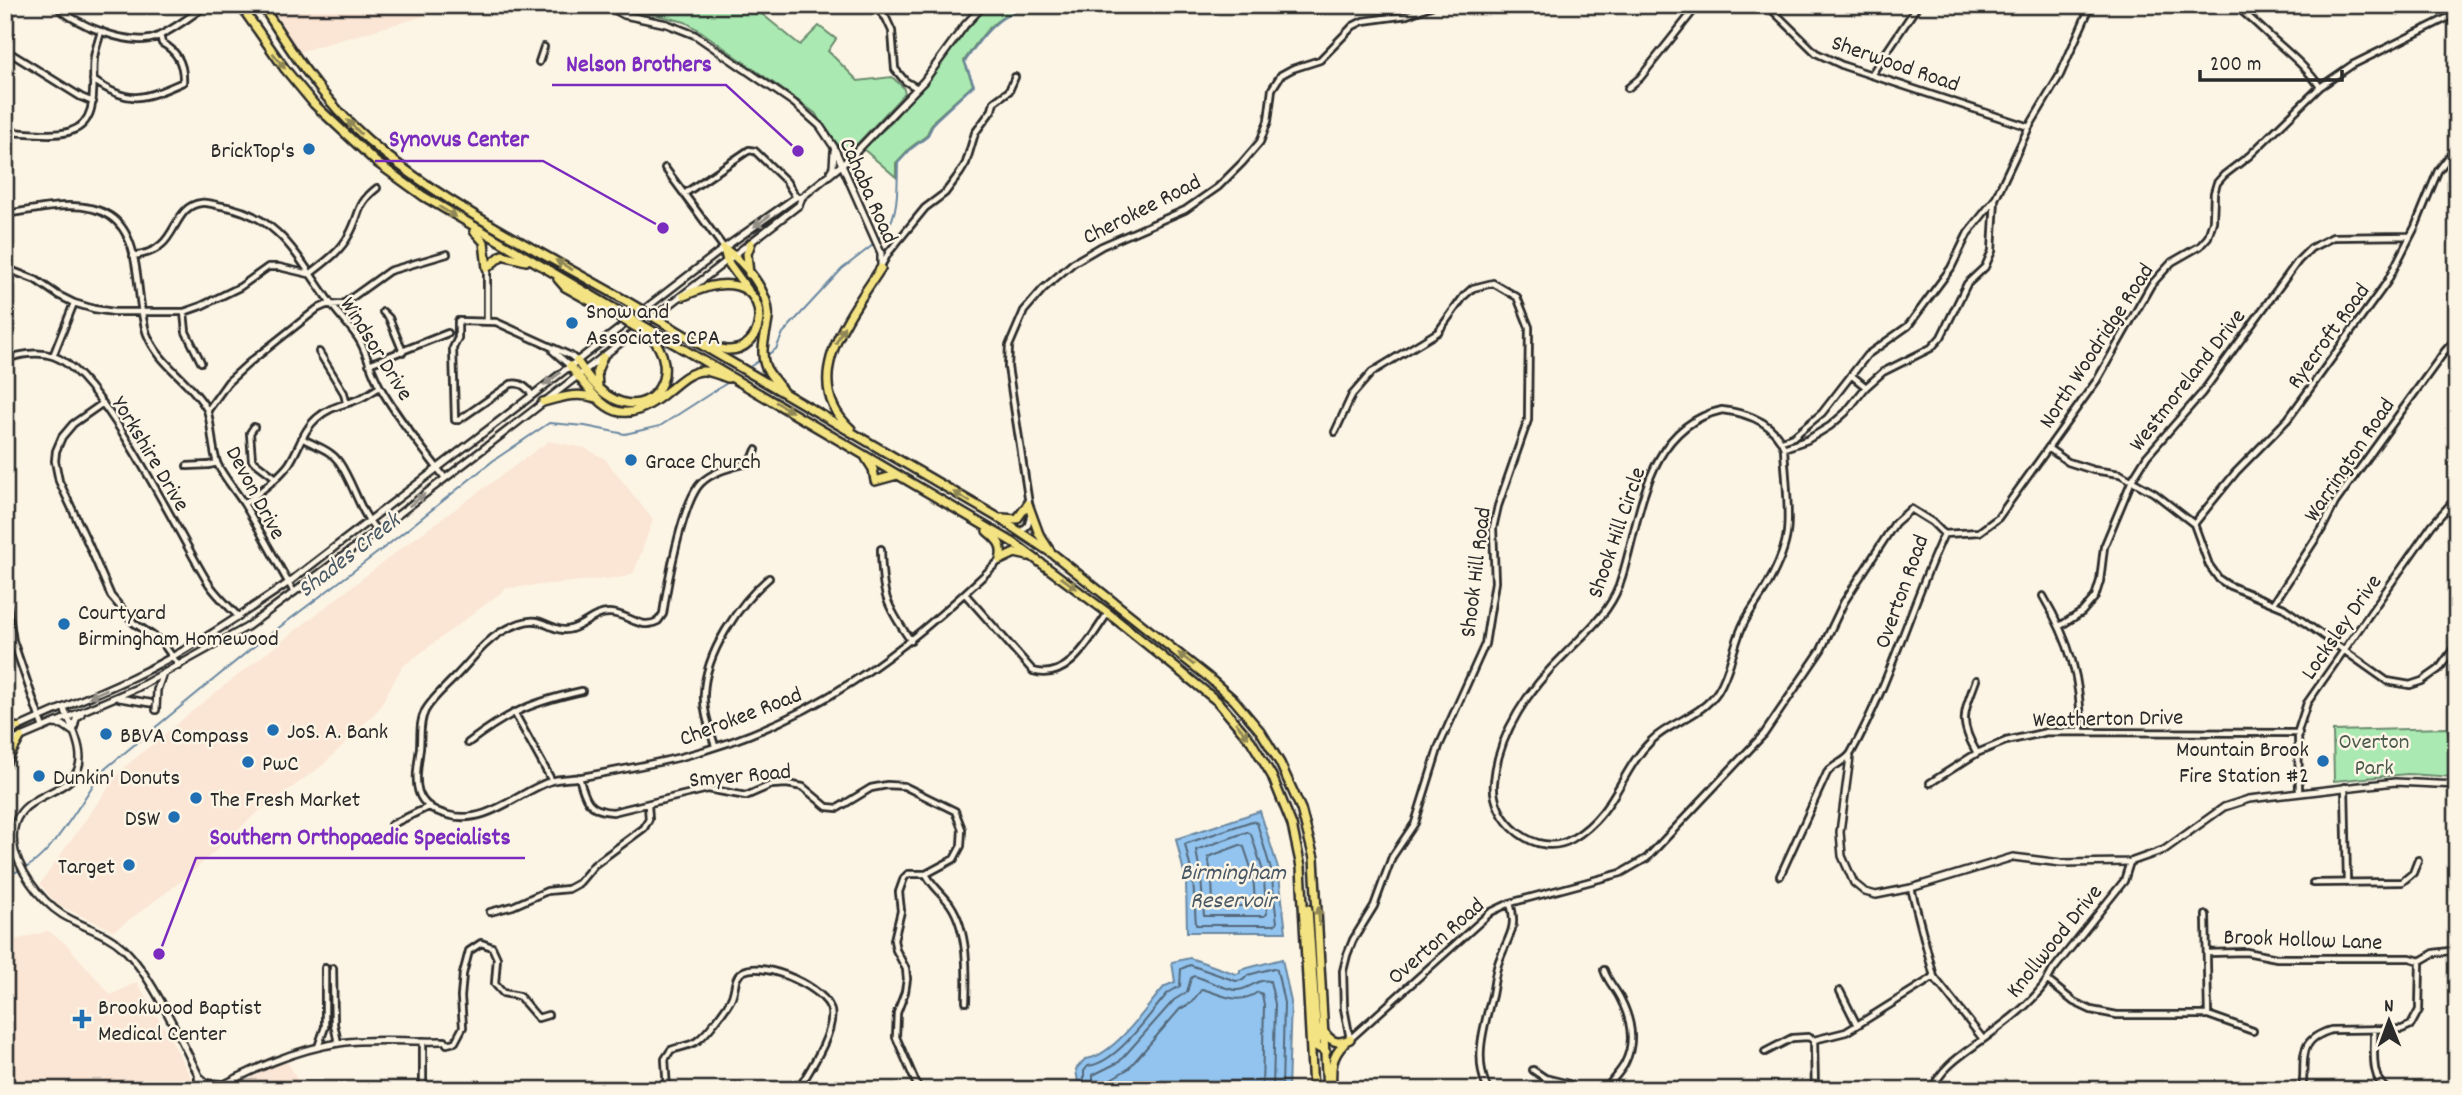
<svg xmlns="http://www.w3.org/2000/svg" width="2462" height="1095" viewBox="0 0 2462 1095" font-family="Dekko,sans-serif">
<rect width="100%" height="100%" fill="#fcf5e5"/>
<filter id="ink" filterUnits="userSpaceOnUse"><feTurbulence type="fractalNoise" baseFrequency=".0143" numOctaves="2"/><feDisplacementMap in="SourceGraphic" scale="14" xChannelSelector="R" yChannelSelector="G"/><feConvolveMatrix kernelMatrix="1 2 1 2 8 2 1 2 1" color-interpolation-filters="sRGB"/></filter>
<g filter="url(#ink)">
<path fill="#fbe5d4" d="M 270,5 L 463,5 L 298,52 Z
M 549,441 L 585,448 L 605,459 L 653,520 L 634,572 L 626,577 L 507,588 L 402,667 L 378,710 L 323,765 L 253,816 L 187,877 L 114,931 L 57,904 L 40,884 L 121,770 L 201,704 L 403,547 Z
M 48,931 L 66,944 L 111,995 L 137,982 L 173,1043 L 197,1090 L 5,1090 L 5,943 Z
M 284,1063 L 288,1063 L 303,1090 L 229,1090 L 269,1068 Z"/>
<path fill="#aaeab2" stroke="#6a8a6e" stroke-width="2" d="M 617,5 L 751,5 L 800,45 L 819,26 L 836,39 L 828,51 L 858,81 L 892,77 L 903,87 L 905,93 L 858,143 L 845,151 C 837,147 823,123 815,113 L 702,32 L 685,22 Z
M 987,5 L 1025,5 C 1018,13 1008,13 1000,19 C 985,29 974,47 964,61 L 973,85 L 934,120 L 926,136 L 910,148 L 896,163 L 896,177 L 862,148 L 889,125 Z
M 2447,728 L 2453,748 L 2454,777 L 2408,774 L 2334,781 L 2333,731 Z"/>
<path fill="#92c4ef" stroke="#6987a1" stroke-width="2" d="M 1260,811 L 1278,868 L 1286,932 L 1187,932 L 1186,881 L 1176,839 Z
M 1190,958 L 1236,974 L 1240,973 L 1240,970 L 1282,959 L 1291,1002 L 1288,1090 L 1079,1090 L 1076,1069 L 1085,1059 C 1113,1058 1146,1007 1165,986 L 1175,982 L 1172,962 Z"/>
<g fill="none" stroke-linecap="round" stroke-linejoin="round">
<path stroke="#546879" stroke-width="2" d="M 1252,821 L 1257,823 L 1271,870 L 1277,923 L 1274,925 L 1196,925 L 1193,879 L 1185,844 Z
M 1247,832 L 1251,834 L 1263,871 L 1267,914 L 1264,916 L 1204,916 L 1201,878 L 1196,850 Z
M 1240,845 L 1244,847 L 1253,874 L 1255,903 L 1252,906 L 1215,906 L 1213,903 L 1212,879 L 1208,857 Z
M 1084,1090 L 1084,1071 L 1088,1066 C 1118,1063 1149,1014 1168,993 L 1180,986 L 1181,969 L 1190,965 L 1236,981 L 1243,980 L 1248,975 L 1274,968 L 1277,970 L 1284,1003 L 1282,1090
M 1093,1090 L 1093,1075 L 1119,1062 L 1174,1000 L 1187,992 L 1191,978 L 1194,976 C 1206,979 1227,991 1238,990 C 1251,989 1257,978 1270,981 L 1275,1004 L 1273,1090
M 1103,1090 L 1104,1083 L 1128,1069 L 1180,1009 L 1191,1003 L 1202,989 C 1224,995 1237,1006 1258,992 L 1262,994 L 1264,1005 L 1262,1090"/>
<path stroke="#6987a1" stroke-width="2" d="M 879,239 C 900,219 897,191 898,163 L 911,149 L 927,137 L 935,121 L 974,85 L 965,62 C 975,47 985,32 999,21 C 1007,14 1017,13 1024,5
M 766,356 L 776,349 L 783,333 L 842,269 L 873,245
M 751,366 L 760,360
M 25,868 C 51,856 82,801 99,776 L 106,768 L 252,648 L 389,544 L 494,460 L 549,423 L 585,426 L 625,434 L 660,426 L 727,383
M 5,877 L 20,870"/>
<g stroke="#2b2b2b" stroke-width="10">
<path id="street" d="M 56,5 C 72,24 132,48 156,37 C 174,30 190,16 207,5
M 874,5 L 886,18 L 892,31 L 895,69 L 905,81 L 917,88
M 1767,5 L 1816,53 L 1844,66 L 2029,127
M 2234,5 C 2249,16 2260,27 2273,39 C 2290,54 2307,68 2320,87
M 5,54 L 7,51 L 81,97 L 93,102
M 539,62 L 544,47
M 1871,75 L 1918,5
M 93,80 C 130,106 144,99 183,82 C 184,64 177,51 162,43 L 160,35
M 1628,88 L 1640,78 L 1698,5
M 5,132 C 23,132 55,137 71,131 C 101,121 91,82 94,58 C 95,49 99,40 101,31
M 665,168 L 724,248
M 684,194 L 749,150 L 755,151 L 786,181 L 796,197
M 5,214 C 36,210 81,197 110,216 C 144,238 134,298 147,334 C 159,365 190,380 206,408 C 212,418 211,450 218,465 C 225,479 236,491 244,504 C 262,533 277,564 294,592
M 133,256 C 144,254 154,252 162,244 C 176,232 179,205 201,203 C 207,202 215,205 222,206 C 279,215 298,258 329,301 C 339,316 352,327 361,343 C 368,357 372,373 380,387 C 398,419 423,449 445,478
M 881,266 L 889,252 L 925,208 L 945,193 L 960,173 L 966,163 L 975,133 L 992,110 L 994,102 L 1009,91 L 1015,77
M 5,268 L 36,280 L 58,295 L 74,303 L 94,309 L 114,312 L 184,312 L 201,306 L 240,287 L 268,267 L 279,267 L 309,274
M 487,268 L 487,321
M 310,274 C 325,262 340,252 349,235 C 361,214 355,205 377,188
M 184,312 L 186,332 L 201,362
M 383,312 L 389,318 L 403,352
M 553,351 L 570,366
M 319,352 L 344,393 L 346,402
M 53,356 L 74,303
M 5,360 C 19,354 38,351 53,356 C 101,371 178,534 207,581 C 215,594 228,606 239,617
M 369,364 L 448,333
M 1851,375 L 1866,387
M 532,395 C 527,387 521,382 511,384 L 459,420 L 455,420 L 453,348 L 458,338 L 458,321 L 496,322 L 571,356 L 577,361
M 103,403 L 73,424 L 62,437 L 56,451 L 55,461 L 59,481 L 88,543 L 111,596 L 134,623 L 162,642 L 179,666
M 208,410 L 228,382 L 250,362 L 317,309 L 326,305 L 343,304 L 389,271 L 447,254
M 1722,410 C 1747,413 1774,422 1784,448 C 1785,473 1790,509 1787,533 C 1785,550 1777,567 1769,582 C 1761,598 1749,611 1742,627 C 1733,648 1730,672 1718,691 C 1701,717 1671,721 1651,741 C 1620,771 1616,813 1572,839 C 1536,860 1490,820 1494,782 C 1498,733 1530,688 1564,655 C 1585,633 1608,615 1619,586 C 1641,523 1642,428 1722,410 Z
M 254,427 L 250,433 L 252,460 L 276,478
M 1335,432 L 1352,395 L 1372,372 L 1438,332 L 1464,296 L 1473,288 L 1493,283 L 1517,297 L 1529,327 L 1528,420 L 1498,506 L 1493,528 L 1495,582 L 1485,644 L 1439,746 L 1415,823 L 1392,857 L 1374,906 L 1353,940 L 1347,955 L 1343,971 L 1344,1008 L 1350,1039
M 302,438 C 314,446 330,449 339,462 C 354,484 359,511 377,531
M 1782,441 L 1793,437 L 1822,413 L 1867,355 L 1908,326 L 1951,268 L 1968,233 L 1995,199 L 2029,127 L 2060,75 L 2091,5
M 1784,448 L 1807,440 L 1830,426 L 1846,412 L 1866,387 L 1883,372 L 1931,348 L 1941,337 L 1967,284 L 1985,267 L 1992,251 L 1995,199
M 2048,448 L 2068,462 L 2093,470 L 2120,474 L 2154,493 L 2194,524 L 2209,565 L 2219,579 L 2228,585 L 2284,608 L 2387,681 L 2410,685 L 2422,681 L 2439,669 L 2457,644
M 756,450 L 751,462 C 734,467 714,470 701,483 C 682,502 667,586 663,614 L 658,621 C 640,631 628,613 609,613 C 594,613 585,625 571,629 C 558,633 548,623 536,621 C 525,619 511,627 501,632 C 482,644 472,660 456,676 C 445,688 433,697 425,711 C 419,723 421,735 420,748 C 416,778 409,805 448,815 C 486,826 518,792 551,781 C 561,778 572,779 582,777 C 615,771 648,765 681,757 C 813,723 903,654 1000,560
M 187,466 L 209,465 L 217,463
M 244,504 C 259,492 277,480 289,464 C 299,449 303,430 317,418 C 331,406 341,406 356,400 C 364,398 372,391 380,387
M 1029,504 L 1008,367 L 1009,346 L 1024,311 L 1043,289 L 1073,263 L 1102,246 L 1185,210 L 1218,187 L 1242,163 L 1260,142 L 1268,121 L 1272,89 L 1281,75 L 1292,69 L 1320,60 L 1353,26 L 1363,21 L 1407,15 L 1433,5
M 2194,524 L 2236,472 L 2288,419 L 2387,282 L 2415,227 L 2438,171 L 2457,146
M 1021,532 L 1028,525 L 1030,517
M 1944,534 L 1979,532 L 1998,518 L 2097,380 L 2151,285 L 2172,262 L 2200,246 L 2208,237 L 2213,221 L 2214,193 L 2217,183 L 2224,175 L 2249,156 L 2320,87 L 2352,65 L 2457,13
M 881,549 C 882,594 885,604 911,641
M 5,591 L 13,641 L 43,728
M 965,594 L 1033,671 C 1069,682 1090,638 1108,613
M 2043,596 C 2070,642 2081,679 2081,732
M 2274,603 L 2322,529 L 2335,503 L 2345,489 L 2445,351 L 2457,338
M 2060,626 L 2082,612 L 2095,597 L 2100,581 L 2104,547 L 2132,480 L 2147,456 L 2202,393 L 2298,261 L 2311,248 L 2333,237 L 2409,236
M 1976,680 C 1964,713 1958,721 1977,753
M 514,712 L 552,781
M 468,743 C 508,712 533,702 582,691
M 715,746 C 710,729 703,712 704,694 C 705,654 739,603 769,578
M 579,777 C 585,799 588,811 613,812 L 708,789 L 746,796 L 771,785 L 787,784 L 803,787 L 827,807 L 838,808 L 871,788 L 887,785 L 904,786 L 955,811 L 962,829 L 961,846 L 954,859 L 926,874 L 908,874 L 904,878 L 899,892 L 901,911 L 894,940 L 896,950 L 906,969 L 907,979 L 905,992 L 897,1013 L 896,1037 L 919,1090
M 1930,783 L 1977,753 L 2006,741 L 2047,732 L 2299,733
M 2345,787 L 2347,882
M 2299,791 L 2298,731 L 2307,703 L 2432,525 L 2457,497
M 391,825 L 430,806
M 926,874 C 932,886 942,893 950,904 C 968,930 967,972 966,1002
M 1780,876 L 1827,773 C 1833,764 1846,762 1851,753 C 1889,685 1911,605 1944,534
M 2313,883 L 2402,882 L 2413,873 L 2418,860
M 1911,888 L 1934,977 L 1983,1039
M 490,912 L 513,906 L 547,891 L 568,889 L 579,883 L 594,865 L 644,828 L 649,819 L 648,805
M 2206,915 L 2208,1015
M 2207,953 L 2246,952 L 2277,958 L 2410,958 L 2420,961 L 2434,953 L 2457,950
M 333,968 L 334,1024 L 338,1043
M 1604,970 C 1608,982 1615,988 1620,998 C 1631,1019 1636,1041 1625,1063 C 1621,1072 1611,1080 1606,1090
M 2048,981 L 2074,1002 L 2091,1010 L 2117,1015 L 2208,1015 L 2253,1031
M 1840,991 L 1857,1025
M 2374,1029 C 2375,1048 2369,1079 2388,1090
M 1350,1039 L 1491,912 L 1510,903 L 1621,873 L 1647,858 L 1764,734 L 1821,650 L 1844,602 L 1895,523 L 1911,509 L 1932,522 L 1944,534
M 1814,1040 L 1815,1090
M 445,1041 L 447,1044 L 455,1042 L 463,1027 L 461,997 L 463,974 L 469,951 L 481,943 L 492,947 L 497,958 L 495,984 L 503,993 L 519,996 L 538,1018 L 548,1015
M 318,1047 L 325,1027 L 325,968
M 1765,1052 L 1792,1038 L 1808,1037 L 1814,1040 L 1846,1032 L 1934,977
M 1533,1070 L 1545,1078 L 1569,1084 L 1573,1090
M 201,1078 L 207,1083 L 222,1084
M 198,1090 L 198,1076
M 423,1090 L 423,1041
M 667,1090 L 665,1059 L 671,1050 C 679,1047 690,1046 697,1041 C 706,1035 726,1009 731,999 C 736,990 733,976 744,971 C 765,961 827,988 831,1011 C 835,1033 809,1071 798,1090
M 1488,1090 C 1473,1059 1484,1027 1492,995 C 1494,985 1495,974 1498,964 C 1506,939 1519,930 1510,903
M 1932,1090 C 1940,1069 1960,1056 1978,1043 C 2005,1023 2038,1001 2053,970 L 2124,881 L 2130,862
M 2302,1090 C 2307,1061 2294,1041 2331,1030 L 2402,1029 L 2411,1025 L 2419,1010 L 2420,961"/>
</g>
<g stroke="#2b2b2b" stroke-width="10">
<path id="secondary" d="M 606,5 L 624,15 L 667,24 L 695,35 L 794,103 L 820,126 L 834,147 L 881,253 L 881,268
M 830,172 L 833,167 L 834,151
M 119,698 L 150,703
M 64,708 C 70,723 80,742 80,758 C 80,803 0,785 15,852 C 24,879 46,908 72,920 C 89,929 108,934 123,948 C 154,977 185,1050 206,1090
M 156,710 L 157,690 L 162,676
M 53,724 L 63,725 L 73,732 L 76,719 L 81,714
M 5,734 C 47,713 91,697 133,677 C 188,651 238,617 288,583 L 724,248 L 796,197 L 802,197
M 5,744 L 137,688 L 247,627 L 377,531 L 799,205 L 802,197 L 849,159 L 924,81 L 965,25 L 984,5
M 1850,757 L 1840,832 L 1842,856 L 1854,883 L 1865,892 L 1876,895 L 1911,888 L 2013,857 L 2061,863 L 2130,862 L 2164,850 L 2224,807 L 2249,799 L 2395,782 L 2457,785
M 213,1090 C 254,1069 293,1050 339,1043 C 372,1038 408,1042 442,1041"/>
</g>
<g stroke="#2b2b2b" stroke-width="11">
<path id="primary" d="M 5,727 L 19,727
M 5,765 L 21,737"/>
</g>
<g stroke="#2b2b2b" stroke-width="12">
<path id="highway" d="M 240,5 L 285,69 L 314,104 L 376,162 L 423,196 L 613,308
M 262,5 C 292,53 324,101 367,139 C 439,202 539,251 623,299
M 474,231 L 484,242 L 487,268
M 724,248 C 744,262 771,293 768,319 C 766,335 759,352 766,368 C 770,375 777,383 782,390
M 724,249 L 727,261 L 748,290
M 487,268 L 502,255 L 526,261
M 749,274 L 747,254 L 751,243
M 558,279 L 565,287 L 608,311
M 684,296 C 700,289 719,281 737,286 C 771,295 764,352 727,350 C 720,349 713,346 706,344
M 674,329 L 997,517 L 1053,554 L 1208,677 L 1234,700 L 1261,732 L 1280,763 L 1301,809 L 1314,858 L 1327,1090
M 661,336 L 1014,543 L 1108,613 L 1217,701 L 1251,741 L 1272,776 L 1292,825 L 1301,867 L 1313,1090
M 577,361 C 586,374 596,389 610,397 C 654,423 684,368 649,335
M 570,366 C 604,408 619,433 669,390 C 679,382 689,372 702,371 C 710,370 720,376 728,378
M 598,387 L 597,371 L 603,357
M 543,402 C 562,397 577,392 596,398
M 851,429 C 796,380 852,313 881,268
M 866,458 L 873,469 L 875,481 L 897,475
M 1028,504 L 1039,534 L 1050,551
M 1002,518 L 1017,519 L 1028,504
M 987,531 C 998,540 1004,546 1000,560
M 1000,560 L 1015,553 L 1028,556
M 1308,909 L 1316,1025 L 1320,1038 L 1325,1033
M 1316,1031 L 1317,1047 L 1326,1052
M 1325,1033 C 1332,1043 1339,1044 1350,1039
M 1332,1086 C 1331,1069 1331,1057 1344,1044"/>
</g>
<use href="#street" stroke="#fcf5e5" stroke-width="4.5"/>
<use href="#secondary" stroke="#fcf5e5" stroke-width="5"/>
<use href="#primary" stroke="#f4e382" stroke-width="6"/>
<use href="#highway" stroke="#f4e382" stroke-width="7"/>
<g stroke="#2b2b2b" stroke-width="12" stroke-linecap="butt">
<path id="highway-bridge" d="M 623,299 L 674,329
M 613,308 L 661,336
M 608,311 L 649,335"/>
</g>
<use href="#highway-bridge" stroke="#f4e382" stroke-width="7"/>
</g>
<defs><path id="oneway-solid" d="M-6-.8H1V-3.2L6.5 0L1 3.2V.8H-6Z" transform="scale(1.75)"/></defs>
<g fill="#908756">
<use href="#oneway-solid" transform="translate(279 61) rotate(53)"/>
<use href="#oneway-solid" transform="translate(354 127) rotate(-135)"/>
<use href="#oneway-solid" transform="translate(448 212) rotate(31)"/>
<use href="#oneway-solid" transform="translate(564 265) rotate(-150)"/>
<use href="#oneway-solid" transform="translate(840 335) rotate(-64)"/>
<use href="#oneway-solid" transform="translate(784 407) rotate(31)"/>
<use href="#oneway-solid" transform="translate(962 497) rotate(-150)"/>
<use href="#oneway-solid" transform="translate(1069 583) rotate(36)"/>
<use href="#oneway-solid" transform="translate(1186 659) rotate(-142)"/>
<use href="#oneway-solid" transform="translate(1242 730) rotate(50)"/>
<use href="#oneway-solid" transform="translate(1319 916) rotate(-93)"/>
</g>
<g fill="#949088">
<use href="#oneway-solid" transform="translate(762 221) rotate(144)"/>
<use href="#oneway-solid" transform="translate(552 379) rotate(143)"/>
<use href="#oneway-solid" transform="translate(417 500) rotate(-38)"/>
<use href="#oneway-solid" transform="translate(98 693) rotate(156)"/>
</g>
</g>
<g fill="#1f6fb2" stroke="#fcf5e5" stroke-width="2.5">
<circle cx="309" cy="149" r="7"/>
<circle cx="572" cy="323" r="7"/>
<circle cx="631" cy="460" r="7"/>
<circle cx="64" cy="624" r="7"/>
<circle cx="273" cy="730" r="7"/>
<circle cx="106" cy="734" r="7"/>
<circle cx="2323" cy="761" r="7"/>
<circle cx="248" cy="762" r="7"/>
<circle cx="39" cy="776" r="7"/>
<circle cx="196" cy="798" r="7"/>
<circle cx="174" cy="817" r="7"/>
<circle cx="129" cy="865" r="7"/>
<path d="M78.5 1008.5h7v7h7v7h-7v7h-7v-7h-7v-7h7z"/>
</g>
<g text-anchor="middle" stroke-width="5" stroke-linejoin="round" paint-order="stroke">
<g font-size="23" fill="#2b2b2b" stroke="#fcf5e5">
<text transform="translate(1896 62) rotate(19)" y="8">Sherwood Road</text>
<text transform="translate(870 190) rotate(66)" y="8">Cahaba Road</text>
<text transform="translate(1141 208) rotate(-27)" y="8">Cherokee Road</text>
<text transform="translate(2327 335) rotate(-54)" y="8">Ryecroft Road</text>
<text transform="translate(2095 345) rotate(-57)" y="8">North Woodridge Road</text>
<text transform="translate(378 348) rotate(58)" y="8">Windsor Drive</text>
<text transform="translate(2186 379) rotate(-52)" y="8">Westmoreland Drive</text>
<text transform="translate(152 453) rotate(59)" y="8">Yorkshire Drive</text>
<text transform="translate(2348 459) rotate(-56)" y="8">Warrington Road</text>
<text transform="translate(257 492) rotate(62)" y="8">Devon Drive</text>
<text transform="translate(1615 532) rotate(-71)" y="8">Shook Hill Circle</text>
<text transform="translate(1474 572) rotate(-83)" y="8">Shook Hill Road</text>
<text transform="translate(1900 591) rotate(-70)" y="8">Overton Road</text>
<text transform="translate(2340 626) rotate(-55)" y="8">Locksley Drive</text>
<text transform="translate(740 715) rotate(-21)" y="8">Cherokee Road</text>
<text transform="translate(2108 717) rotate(-1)" y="8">Weatherton Drive</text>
<text transform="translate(740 774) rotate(-5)" y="8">Smyer Road</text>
<text transform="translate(2303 938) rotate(2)" y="8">Brook Hollow Lane</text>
<text transform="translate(1435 940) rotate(-41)" y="8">Overton Road</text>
<text transform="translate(2053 940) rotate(-51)" y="8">Knollwood Drive</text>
</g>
<g font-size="23" fill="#2b2b2b" stroke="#fcf5e5" text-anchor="start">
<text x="295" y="157" text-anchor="end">BrickTop's</text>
<text x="586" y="318">Snow and<tspan x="586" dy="26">Associates CPA</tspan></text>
<text x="645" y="468">Grace Church</text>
<text x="78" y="619">Courtyard<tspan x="78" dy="26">Birmingham Homewood</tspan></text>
<text x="287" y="738">JoS. A. Bank</text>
<text x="120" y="742">BBVA Compass</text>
<text x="2309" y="756" text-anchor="end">Mountain Brook<tspan x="2309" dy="26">Fire Station #2</tspan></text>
<text x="262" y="770">PwC</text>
<text x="53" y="784">Dunkin' Donuts</text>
<text x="210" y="806">The Fresh Market</text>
<text x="160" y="825" text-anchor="end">DSW</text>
<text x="115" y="873" text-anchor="end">Target</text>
<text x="98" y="1014">Brookwood Baptist<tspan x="98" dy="26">Medical Center</tspan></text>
</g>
<g font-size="23" fill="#4b5b4d" stroke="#fcf5e5">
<text x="2374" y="748">Overton<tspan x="2374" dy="26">Park</tspan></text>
</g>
<g font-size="24" font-style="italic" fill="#4a5966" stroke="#fcf5e5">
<text transform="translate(348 554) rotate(-38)" y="8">Shades Creek</text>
<text x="1233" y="879">Birmingham<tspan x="1233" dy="28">Reservoir</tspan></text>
</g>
</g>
<path fill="none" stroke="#7b2cbf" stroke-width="2.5" d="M798 151L726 85H552M663 228L543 161H375M159 954L196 858H525"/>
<g fill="#7b2cbf" stroke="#fcf5e5" stroke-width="2.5">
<circle cx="798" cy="151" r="7"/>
<circle cx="663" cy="228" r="7"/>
<circle cx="159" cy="954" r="7"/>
</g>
<g font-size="24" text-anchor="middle" font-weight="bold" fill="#7b2cbf" stroke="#fcf5e5" stroke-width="5" stroke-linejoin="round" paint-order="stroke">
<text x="639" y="71">Nelson Brothers</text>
<text x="459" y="146">Synovus Center</text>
<text x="360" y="844">Southern Orthopaedic Specialists</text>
</g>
<rect width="2462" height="1095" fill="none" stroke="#fcf5e5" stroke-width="28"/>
<rect x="14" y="14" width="2434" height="1067" fill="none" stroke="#2b2b2b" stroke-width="2.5" filter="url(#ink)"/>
<g transform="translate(2389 1021) rotate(359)" stroke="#fcf5e5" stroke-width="5" paint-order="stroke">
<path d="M0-5L12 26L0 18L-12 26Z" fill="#2b2b2b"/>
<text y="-10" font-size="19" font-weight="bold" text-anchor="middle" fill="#2b2b2b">N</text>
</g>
<path d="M2200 70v10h142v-10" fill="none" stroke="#2b2b2b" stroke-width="3.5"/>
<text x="2210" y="70" font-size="21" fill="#2b2b2b" stroke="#fcf5e5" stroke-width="5" paint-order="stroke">200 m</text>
</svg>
